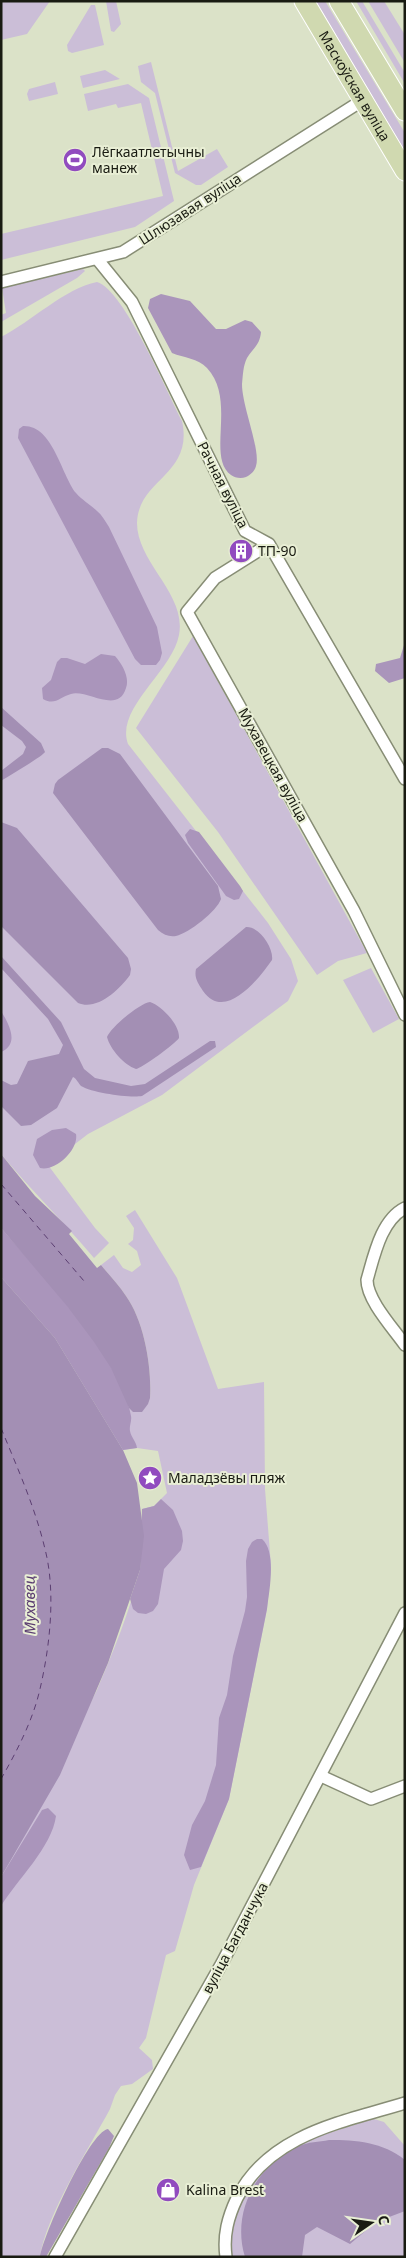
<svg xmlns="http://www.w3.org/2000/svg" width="406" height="2258" viewBox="0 0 406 2258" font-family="'Noto Sans',sans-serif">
<rect width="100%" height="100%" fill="#dbe2c8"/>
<path fill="#cbbed7" d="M 1,1 L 50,1 L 27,34 L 1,40 Z
M 106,1 L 116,1 L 121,24 L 114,32 L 111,31 Z
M 316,1 L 325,1 L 405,133 L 405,151 Z
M 356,1 L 362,1 L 405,73 L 405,84 Z
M 368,1 L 384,1 L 405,35 L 405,63 Z
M 91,5 L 95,5 L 104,45 L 72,53 L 68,51 L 67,45 Z
M 151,62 L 178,171 L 217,149 L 228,167 L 201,185 L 196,185 L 175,173 L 155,93 L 141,82 L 138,66 Z
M 105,70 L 120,79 L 83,88 L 80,76 Z
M 55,82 L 58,94 L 29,101 L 27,94 L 29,89 Z
M 128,84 L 149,98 L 174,201 L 135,227 L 1,260 L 1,234 L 163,196 L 141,103 L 118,108 L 116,104 L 88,111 L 84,94 Z
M 83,269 L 85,271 L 77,278 L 1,322 L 1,315 L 6,313 L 2,288 Z
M 97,282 C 124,290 167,392 182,421 C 194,475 138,479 137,523 C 137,563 187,594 179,635 C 172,672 115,708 128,744 L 268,923 L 291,959 L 298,981 L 288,1001 L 162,1095 L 88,1134 L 48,1165 L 95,1228 L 109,1243 L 94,1258 C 64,1222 31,1190 1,1154 L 1,337 C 31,322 65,288 97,282 Z
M 193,636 L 367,953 L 338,961 L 317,975 L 218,832 L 136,728 Z
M 371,968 L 399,1019 L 373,1033 L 343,980 Z
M 135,1210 L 177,1278 L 218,1389 L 264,1382 L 265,1489 L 271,1566 L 267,1609 L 229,1799 L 194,1885 L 175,1951 L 166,1955 L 146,2038 L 139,2048 L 152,2060 L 153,2069 L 132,2084 L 121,2086 L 115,2095 L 110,2109 C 89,2148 46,2215 40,2257 L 1,2257 L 1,1877 L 97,1690 C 112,1655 131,1608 140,1570 C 145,1550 143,1529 142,1509 L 154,1506 L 167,1493 L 158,1451 L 137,1448 L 123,1450 L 55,1338 L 1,1277 L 1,1228 L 150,1398 C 152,1367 144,1321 126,1296 C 119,1285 109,1275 101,1265 L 114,1255 L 123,1268 L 132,1272 L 141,1265 L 137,1251 L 128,1244 L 133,1240 L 134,1228 L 126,1216 Z
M 374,2119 L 384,2122 L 405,2146 L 405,2257 L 231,2257 C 228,2220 246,2182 274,2158 C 293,2143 319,2136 341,2129 C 352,2126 363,2121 374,2119 Z"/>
<path fill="#aa95bb" d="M 161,294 L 190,301 L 216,329 L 226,329 L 245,320 L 252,322 L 261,332 C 260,345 253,348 247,358 C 243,366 243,375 242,384 C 242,407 261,450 256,466 C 255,471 250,475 246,477 C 241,479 235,478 231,475 C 206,457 237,400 207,368 C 198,358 184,358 172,353 L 148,308 L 150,299 Z
M 23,426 C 53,425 61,474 76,493 C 82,500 91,505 97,511 C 102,515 105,521 109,527 L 157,627 L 162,653 L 160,660 L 156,665 L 141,665 L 135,659 L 18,438 L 19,429 Z
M 405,642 L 405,678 L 389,683 L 375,671 L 376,664 L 400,658 Z
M 101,654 L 115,656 C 122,664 130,677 126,688 C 118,715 87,689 71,694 C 60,697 55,706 43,699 L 42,688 L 51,680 L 57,662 L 61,658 L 67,658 L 85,664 Z
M 190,829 L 199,832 L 240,886 L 243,891 L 239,899 L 234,900 L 226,896 L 188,843 L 185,835 Z
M 1,1011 C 9,1024 20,1044 1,1052 Z
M 66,1128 L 76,1134 C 79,1150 55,1172 40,1168 L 33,1155 L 37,1139 L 52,1130 Z
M 1,1228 C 38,1271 123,1361 131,1416 C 132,1421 129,1426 130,1431 C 131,1437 136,1441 137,1448 L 123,1450 L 55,1338 L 1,1277 Z
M 161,1499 L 173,1510 L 182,1531 L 183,1541 L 181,1550 L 164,1569 L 158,1604 L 153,1611 L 146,1614 L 138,1613 L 133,1609 L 130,1599 L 140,1570 L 142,1509 L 154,1506 Z
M 257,1539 L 262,1539 C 277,1552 269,1592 267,1609 L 229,1799 L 201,1867 L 190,1870 L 184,1855 L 192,1825 L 205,1801 L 216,1765 L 219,1718 L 227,1695 L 233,1656 L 245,1611 L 247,1597 L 246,1561 L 248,1549 L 252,1542 Z
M 48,1808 L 56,1816 C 52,1847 17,1880 1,1906 L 1,1877 L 42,1810 Z
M 108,2129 L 114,2136 L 109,2148 L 46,2257 L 40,2257 C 43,2236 89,2132 108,2129 Z"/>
<path fill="#a38fb4" d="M 1,707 L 41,743 L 45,752 C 43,756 9,776 1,781 L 1,771 L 23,754 L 26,747 L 22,741 L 1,725 Z
M 102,748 L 108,748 L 120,754 L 218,886 L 221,899 C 217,911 189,933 176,936 C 169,937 164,935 158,930 L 53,793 L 55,784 L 58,780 Z
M 1,822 L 17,828 L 23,835 L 128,958 L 131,969 L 130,975 C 119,990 97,1011 78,1003 L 1,926 Z
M 246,927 C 259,926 274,948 272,960 C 258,980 225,1022 203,991 C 198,983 194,978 196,969 Z
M 1,956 L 61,1022 L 84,1069 L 95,1078 L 131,1086 L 145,1084 L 210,1041 L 215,1041 L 216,1047 L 142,1096 C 129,1098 93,1093 81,1086 C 78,1083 77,1079 73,1077 L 57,1108 L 31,1125 L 21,1126 L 1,1106 L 1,1080 L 11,1085 L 17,1084 L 28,1061 L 59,1054 L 63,1045 L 48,1019 L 1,968 Z
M 150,1002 C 162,1006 180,1025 179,1038 C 176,1043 141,1069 136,1069 C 124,1065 110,1049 107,1037 C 111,1027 140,1003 150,1002 Z
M 1,1154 L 35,1196 L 72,1231 L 69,1234 L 97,1268 L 101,1265 C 109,1275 119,1285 126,1296 C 144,1321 152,1367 150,1398 L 148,1404 L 142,1412 L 133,1412 L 129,1408 L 111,1368 L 94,1342 L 67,1306 L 1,1228 Z
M 1,1277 L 55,1338 L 123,1450 L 137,1483 L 144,1536 L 140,1570 L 108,1663 L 60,1775 L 1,1877 Z
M 329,2140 C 356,2140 383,2142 405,2160 L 405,2211 L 376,2222 L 350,2244 L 317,2227 L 305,2235 L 302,2257 L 245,2257 C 231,2212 257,2164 299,2146 C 308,2142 319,2142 329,2140 Z"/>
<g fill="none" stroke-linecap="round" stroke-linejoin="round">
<path stroke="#5b3e71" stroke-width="1" stroke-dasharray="6 5" stroke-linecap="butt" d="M 1,1184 L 84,1281
M 1,1428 C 17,1467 35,1507 45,1549 C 56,1592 50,1646 40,1689 C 33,1720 17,1751 1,1779"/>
<g stroke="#878d75" stroke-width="14">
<path id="minor" d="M 98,260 L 132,302 L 245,531 L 269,544 L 405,779
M 1,282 L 123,252 L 363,100
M 269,544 L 215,578 L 187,612 L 354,911 L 405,1015
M 405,1208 C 381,1220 374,1256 367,1280 C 367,1300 393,1328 405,1345
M 321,1776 L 371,1799 L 405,1786
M 55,2257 L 222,1963 L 405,1613
M 226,2257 C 223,2235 228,2217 237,2198 C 269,2134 343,2122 405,2103"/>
</g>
<g stroke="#fff" stroke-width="21">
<g id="primary">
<path id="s1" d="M 304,1 L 405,171"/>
<path d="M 339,1 L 405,111"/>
</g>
</g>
<use href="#minor" stroke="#fff" stroke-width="11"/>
<use href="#primary" stroke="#d0d9b0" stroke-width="19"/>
</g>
<defs>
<g id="stadium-disc" transform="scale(1.25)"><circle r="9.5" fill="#914bbf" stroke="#e9efd5"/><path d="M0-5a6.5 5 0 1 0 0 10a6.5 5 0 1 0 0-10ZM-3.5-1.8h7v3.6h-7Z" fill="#fff"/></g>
<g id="building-disc" transform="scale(1.25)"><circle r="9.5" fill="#914bbf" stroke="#e9efd5"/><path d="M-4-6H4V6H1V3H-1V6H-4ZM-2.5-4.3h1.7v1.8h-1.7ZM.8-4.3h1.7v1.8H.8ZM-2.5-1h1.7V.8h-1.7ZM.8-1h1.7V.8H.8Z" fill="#fff"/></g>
<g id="sight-disc" transform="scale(1.25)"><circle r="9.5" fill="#914bbf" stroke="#e9efd5"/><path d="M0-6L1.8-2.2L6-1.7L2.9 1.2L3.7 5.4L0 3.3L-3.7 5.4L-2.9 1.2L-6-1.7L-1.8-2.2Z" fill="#fff"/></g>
<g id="shop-disc" transform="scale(1.25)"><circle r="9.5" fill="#914bbf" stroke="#e9efd5"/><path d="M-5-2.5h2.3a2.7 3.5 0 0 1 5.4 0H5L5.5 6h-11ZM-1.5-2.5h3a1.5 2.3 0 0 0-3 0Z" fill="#fff"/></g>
</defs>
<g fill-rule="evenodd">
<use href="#stadium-disc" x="75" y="160"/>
<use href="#building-disc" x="241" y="551"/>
<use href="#sight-disc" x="150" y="1478"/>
<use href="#shop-disc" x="168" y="2190"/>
</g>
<g text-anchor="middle" stroke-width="4" stroke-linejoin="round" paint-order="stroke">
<g font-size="14" fill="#191b12" stroke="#e9efd5">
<text dy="5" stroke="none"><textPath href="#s1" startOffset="99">Маскоўская вуліца</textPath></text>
<text transform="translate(190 209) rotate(-33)" y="5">Шлюзавая вуліца</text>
<text transform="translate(223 485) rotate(63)" y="5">Рачная вуліца</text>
<text transform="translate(273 765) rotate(61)" y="5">Мухавецкая вуліца</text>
<text transform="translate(235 1938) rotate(-62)" y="5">вуліца Багданчука</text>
</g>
<g font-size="14" fill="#191b12" stroke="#e9efd5" text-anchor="start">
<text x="92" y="157">Лёгкаатлетычны<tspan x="92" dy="16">манеж</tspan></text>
<text x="258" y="556">ТП-90</text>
<text x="168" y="1483">Маладзёвы пляж</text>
<text x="186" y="2195">Kalina Brest</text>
</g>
<g font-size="15" font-style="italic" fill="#5b3e71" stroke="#e9efd5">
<text transform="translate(30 1605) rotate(-91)" y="5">Мухавец</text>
</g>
</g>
<rect width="406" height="2258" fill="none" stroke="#191b12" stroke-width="5"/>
<g transform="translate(371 2223) rotate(77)" stroke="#e9efd5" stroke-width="4" paint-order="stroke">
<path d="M0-4L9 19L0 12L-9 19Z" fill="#191b12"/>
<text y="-8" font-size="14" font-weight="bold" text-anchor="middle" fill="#191b12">С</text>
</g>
</svg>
